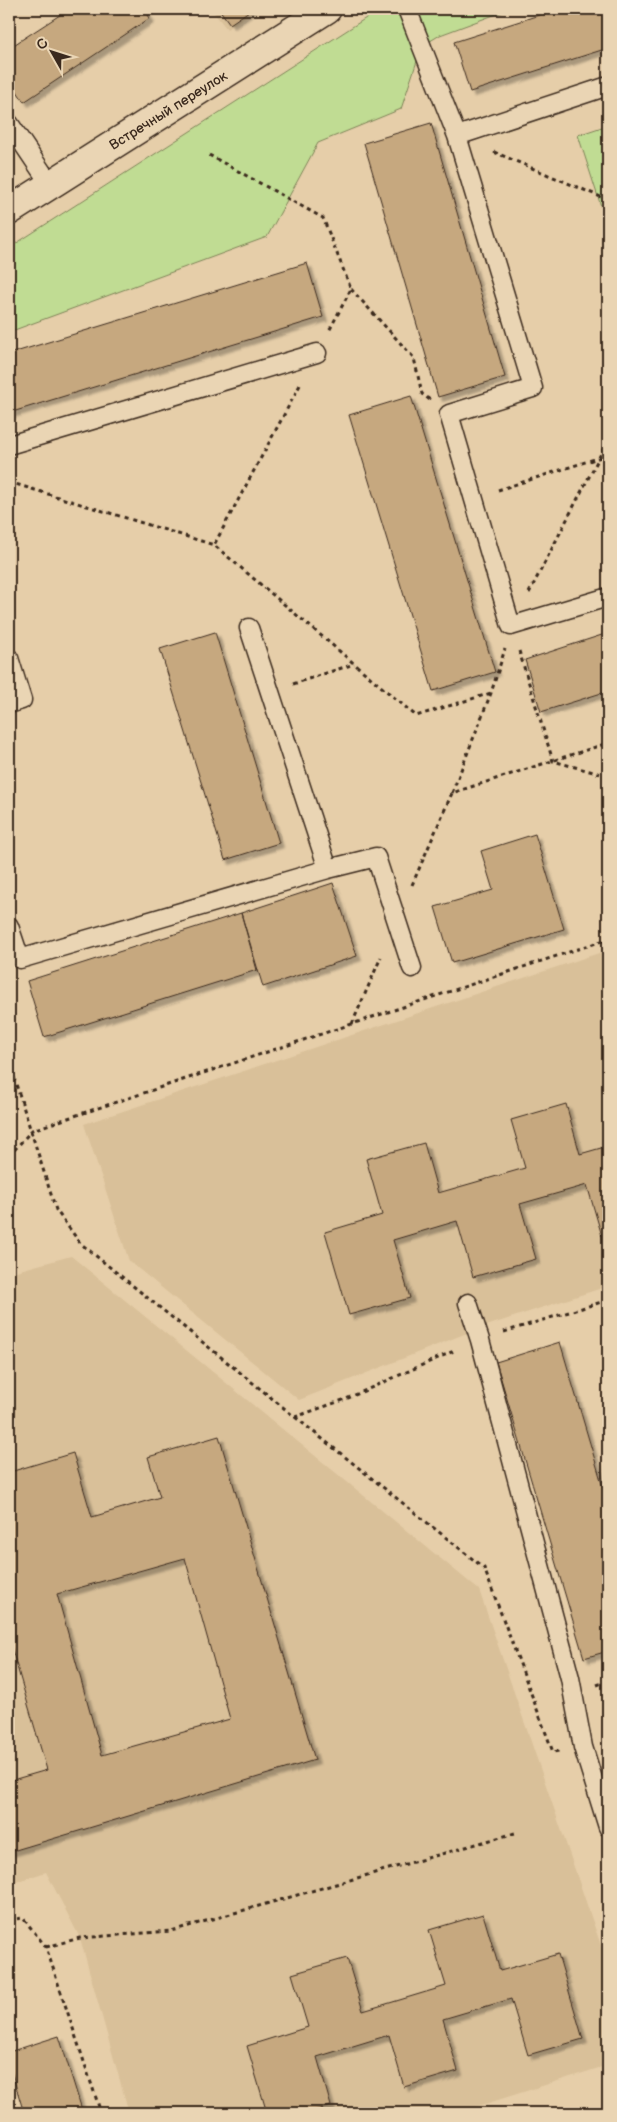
<svg xmlns="http://www.w3.org/2000/svg" width="617" height="2122" viewBox="0 0 617 2122" font-family="'Balsamiq Sans',sans-serif">
<defs>
<filter id="shadow"><feDropShadow dx="4.5" dy="4.5" stdDeviation="1" flood-color="#0004"/></filter>
</defs>
<rect width="100%" height="100%" fill="#e6cea9"/>
<filter id="ink" filterUnits="userSpaceOnUse"><feTurbulence type="fractalNoise" baseFrequency=".02" numOctaves="2"/><feDisplacementMap in="SourceGraphic" scale="10" xChannelSelector="R" yChannelSelector="G"/><feConvolveMatrix kernelMatrix="1 2 1 2 8 2 1 2 1" color-interpolation-filters="sRGB"/></filter>
<g filter="url(#ink)">
<path fill="#d9c099" d="M 211,9 L 257,9 L 227,29 Z
M 608,950 L 608,1286 L 477,1329 L 299,1400 L 129,1261 L 84,1124 Z
M 71,1256 L 479,1590 L 608,1966 L 608,2065 L 457,2113 L 129,2113 L 80,1938 L 46,1872 L 9,1884 L 9,1273 Z"/>
<path fill="#c0dc93" stroke="#7e8358" d="M 380,9 L 510,9 L 440,35 L 422,46 L 401,109 L 318,143 L 267,237 L 9,332 L 9,248 Z
M 608,125 L 608,228 L 578,135 Z"/>
<path fill="#c6a87f" stroke="#3b2a1e" fill-rule="evenodd" filter="url(#shadow)" d="M 69,9 L 144,9 L 150,18 L 24,102 L 9,79 L 9,48 Z
M 219,9 L 252,9 L 230,24 Z
M 558,9 L 608,9 L 608,48 L 470,92 L 454,42 Z
M 431,123 L 505,377 L 438,397 L 364,143 Z
M 307,263 L 323,317 L 9,413 L 9,354 Z
M 411,396 L 495,672 L 433,691 L 349,415 Z
M 215,632 L 279,843 L 225,860 L 160,649 Z
M 608,633 L 608,691 L 541,712 L 525,660 Z
M 535,834 L 564,929 L 452,963 L 435,907 L 493,890 L 481,851 Z
M 333,883 L 357,956 L 263,987 L 241,913 Z
M 241,913 L 257,970 L 44,1037 L 27,981 Z
M 566,1104 L 580,1154 L 608,1146 L 608,1234 L 602,1236 L 587,1185 L 520,1204 L 536,1259 L 473,1277 L 457,1221 L 393,1240 L 410,1298 L 349,1315 L 325,1232 L 382,1215 L 366,1159 L 424,1143 L 438,1193 L 525,1168 L 511,1120 Z
M 560,1342 L 608,1504 L 608,1651 L 584,1658 L 496,1362 Z
M 219,1436 L 315,1760 L 9,1852 L 9,1781 L 47,1770 L 9,1639 L 9,1467 L 10,1472 L 73,1453 L 92,1517 L 160,1497 L 148,1457 ZM 185,1558 L 230,1719 L 102,1755 L 57,1594 Z
M 483,1914 L 500,1971 L 558,1954 L 583,2039 L 528,2055 L 511,1999 L 443,2019 L 458,2071 L 404,2087 L 389,2035 L 317,2057 L 331,2106 L 306,2113 L 267,2113 L 247,2046 L 308,2027 L 292,1974 L 347,1958 L 363,2011 L 446,1986 L 429,1930 Z
M 59,2036 L 83,2113 L 24,2113 L 9,2064 L 9,2052 Z"/>
<g fill="none" stroke-linecap="round" stroke-linejoin="round">
<g stroke="#3b2a1e" stroke-width="21">
<path id="lane" d="M 407,9 L 457,136 L 533,388 L 449,414 L 511,626 L 608,597
M 9,123 L 50,184
M 457,136 L 608,86
M 9,445 L 317,353
M 9,658 L 22,700 L 9,704
M 328,869 L 376,857 L 412,968
M 9,926 L 20,959 L 328,869 L 249,628
M 468,1303 L 480,1340 L 570,1678 L 583,1747 L 608,1827"/>
</g>
<g stroke="#3b2a1e" stroke-width="31">
<path id="street" d="M 9,211 L 327,9"/>
</g>
<path stroke="#3b2a1e" stroke-width="3" stroke-dasharray="4 4" stroke-linecap="butt" d="M 494,152 L 608,200
M 209,155 L 323,218 L 351,289 L 329,331
M 351,289 L 414,358 L 422,394 L 430,400
M 300,385 L 214,545 L 416,716 L 491,693
M 9,482 L 214,545
M 498,490 L 601,457 L 608,463
M 529,593 L 608,440
M 519,651 L 553,761 L 608,776
M 293,684 L 354,664
M 452,793 L 491,693 L 505,649
M 412,885 L 452,793 L 608,743
M 352,1024 L 381,957
M 9,1062 L 56,1210 L 80,1243 L 295,1417 L 346,1399 L 456,1350
M 9,1156 L 32,1130 L 608,939
M 504,1332 L 608,1300
M 295,1417 L 484,1568 L 553,1752 L 559,1751
M 597,1685 L 608,1681
M 9,1920 L 23,1918 L 46,1947 L 101,2113
M 46,1947 L 80,1938 L 171,1931 L 515,1833"/>
<use href="#lane" stroke="#ead5b4" stroke-width="18"/>
<use href="#street" stroke="#ead5b4" stroke-width="28"/>
</g>
</g>
<g text-anchor="middle" stroke-width="4" stroke-linejoin="round" paint-order="stroke">
<g font-size="14" fill="#3b2a1e" stroke="#ead5b4">
<text transform="translate(168 110) rotate(-32)" y="5">Встречный переулок</text>
</g>
</g>
<rect width="617" height="2122" fill="none" stroke="#ead5b4" stroke-width="30"/>
<rect x="15" y="15" width="587" height="2092" fill="none" stroke="#3b2a1e" stroke-width="2" filter="url(#ink)"/>
<g transform="translate(52 52) rotate(309)" stroke="#ead5b4" stroke-width="4" paint-order="stroke">
<path d="M0-4L9 19L0 12L-9 19Z" fill="#3b2a1e"/>
<text y="-8" font-size="14" font-weight="bold" text-anchor="middle" fill="#3b2a1e">С</text>
</g>
</svg>
